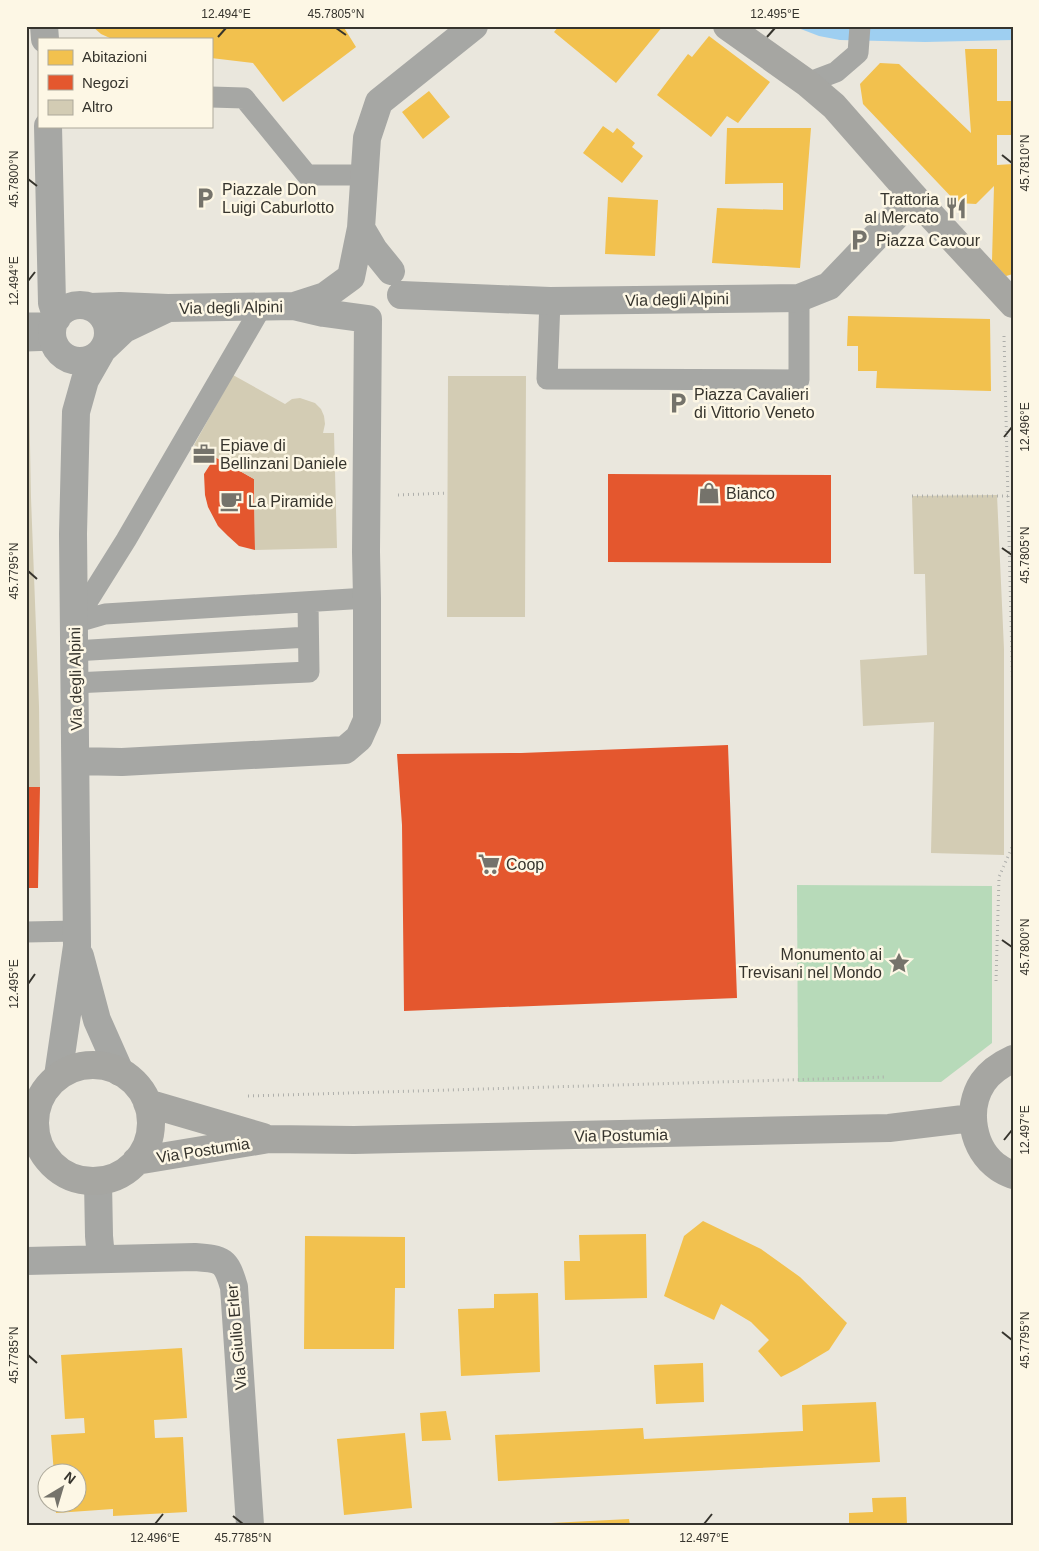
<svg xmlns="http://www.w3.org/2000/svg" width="1039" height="1551" viewBox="0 0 1039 1551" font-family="Arial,sans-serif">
<rect width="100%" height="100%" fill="#eae7dd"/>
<path fill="#b7dab9" d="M 797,885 L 992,886 L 992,1043 L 941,1082 L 798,1082 Z"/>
<path fill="#9ecff1" d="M 793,26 L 1013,26 L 1013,40 L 925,42 L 840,40 L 819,36 Z"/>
<path fill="#f2c14e" d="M 92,26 L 343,26 L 356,47 L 283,102 L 253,63 L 211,58 L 211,39 L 112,39 L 101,34 Z
M 559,26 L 663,26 L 616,83 L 554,32 Z
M 709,36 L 770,82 L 738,123 L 727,116 L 711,137 L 657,95 L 688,54 L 692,57 Z
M 965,49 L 997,49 L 997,101 L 1013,101 L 1013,135 L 997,135 L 997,165 L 1013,164 L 1013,274 L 1006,276 L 992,261 L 994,186 L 976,204 L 957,203 L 863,104 L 860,84 L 880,63 L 899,64 L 971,133 Z
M 429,91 L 450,117 L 423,139 L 402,112 Z
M 603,126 L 613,133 L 617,128 L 635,143 L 632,147 L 643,156 L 622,183 L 583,153 Z
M 727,128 L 811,128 L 800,268 L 712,263 L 717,208 L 783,210 L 783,183 L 725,184 Z
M 608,197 L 658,200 L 655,256 L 605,254 Z
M 848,316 L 990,319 L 991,391 L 876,388 L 877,371 L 858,371 L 858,346 L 847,346 Z
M 703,1221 L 761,1249 L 800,1277 L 847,1323 L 829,1350 L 797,1369 L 781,1377 L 758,1351 L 769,1340 L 751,1322 L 721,1304 L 714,1320 L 664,1296 L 684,1236 Z
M 646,1234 L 647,1298 L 565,1300 L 564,1261 L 580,1261 L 579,1235 Z
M 305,1236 L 405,1237 L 405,1288 L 395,1288 L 394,1349 L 304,1349 Z
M 538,1293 L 540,1372 L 461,1376 L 458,1309 L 494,1308 L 494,1294 Z
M 182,1348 L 187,1418 L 154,1420 L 155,1438 L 183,1437 L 187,1512 L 113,1516 L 113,1509 L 56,1513 L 55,1504 L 78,1504 L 78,1474 L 54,1474 L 51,1435 L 85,1433 L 84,1418 L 65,1419 L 61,1355 Z
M 703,1363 L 704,1402 L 656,1404 L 654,1365 Z
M 876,1402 L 880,1462 L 498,1481 L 495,1435 L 643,1428 L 644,1439 L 803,1431 L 802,1405 Z
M 446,1411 L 451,1440 L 422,1441 L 420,1413 Z
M 405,1433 L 412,1508 L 344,1515 L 337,1439 Z
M 906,1497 L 907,1525 L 849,1525 L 849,1513 L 873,1512 L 872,1498 Z
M 629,1519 L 630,1525 L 551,1525 L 551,1523 Z"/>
<path fill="#e4572e" d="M 215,457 L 254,479 L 255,550 L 239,546 L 228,536 L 218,526 L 208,507 L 205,495 L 204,474 Z
M 608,474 L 831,475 L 831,563 L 608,562 Z
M 728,745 L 737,998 L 404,1011 L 402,825 L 397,754 L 521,753 Z
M 26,787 L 40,787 L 38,888 L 26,888 Z"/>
<path fill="#d3ccb4" d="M 233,375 L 285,404 L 292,399 L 300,398 L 315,403 L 321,409 L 324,416 L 325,424 L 323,433 L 334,433 L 337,548 L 255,550 L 254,479 L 194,445 Z
M 448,376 L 526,376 L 525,617 L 447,617 Z
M 26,391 L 29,391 L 31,498 L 39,706 L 40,787 L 26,787 Z
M 997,495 L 1004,649 L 1004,855 L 931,853 L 934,722 L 863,726 L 860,660 L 927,655 L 925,574 L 914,574 L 912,496 Z"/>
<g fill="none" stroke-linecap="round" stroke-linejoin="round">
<path stroke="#aeafab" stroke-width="3" stroke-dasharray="1 4" stroke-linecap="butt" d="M 1004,336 L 1013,702
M 398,495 L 448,493
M 912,496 L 1013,496
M 996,981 L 999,877 L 1013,845
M 248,1096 L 886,1077"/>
<path stroke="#a6a7a4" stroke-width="21" d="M 807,83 L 836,72 L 858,53 L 860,26
M 211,97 L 244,98 L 307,175 L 364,175
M 550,301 L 547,379 L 799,380 L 799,298
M 26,323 L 42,323 L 57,318
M 26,341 L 54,340
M 74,623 L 126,540 L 262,306
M 74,623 L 105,614 L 367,598
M 74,651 L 308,637
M 74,683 L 309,672 L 308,602
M 26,932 L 77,931"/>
<path stroke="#a6a7a4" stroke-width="28" d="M 44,26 L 45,39
M 48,126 L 52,303 L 57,318
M 361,228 L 367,138 L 379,102 L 474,26
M 401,295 L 550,301 L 799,298 L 829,286 L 914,197
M52 333a28 28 0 1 1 56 0a28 28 0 1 1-56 0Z
M 90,307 L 120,306 L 168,308 L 124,329 L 103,349
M 168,308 L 294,306
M 76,761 L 122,762 L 345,750 L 359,738 L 367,720 L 367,598 L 366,552 L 368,319 L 324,313 L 294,306 L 325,296 L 351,277 L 361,228 L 374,250 L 391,271
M 80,956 L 97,1020 L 120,1072
M 58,1076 L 77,946 L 73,534 L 76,412 L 85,380 L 101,352
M 98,1181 L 99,1236 L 101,1258
M 26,1261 L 195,1257 C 223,1259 226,1260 234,1287 L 250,1525"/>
<path stroke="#a6a6a2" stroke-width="28" d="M 727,26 L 807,83 L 834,106 L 914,197 L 1013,304
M 1013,1059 C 1002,1064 990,1072 983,1082 C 965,1109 972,1150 999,1168 C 1003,1171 1008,1173 1013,1175
M35 1123a58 58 0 1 1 116 0a58 58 0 1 1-116 0Z
M 147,1103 L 263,1137
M 136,1161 L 269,1139 L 354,1140 L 889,1128 L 972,1118"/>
</g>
<path fill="none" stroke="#36342d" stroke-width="2" d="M 336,28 L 346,35M 218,37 L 226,28M 767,37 L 775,28M 1002,155 L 1012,163M 28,179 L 37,186M 28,281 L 35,272M 1004,437 L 1012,427M 1002,548 L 1012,555M 28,571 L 37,579M 1002,940 L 1012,947M 28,984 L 35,974M 1004,1140 L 1012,1130M 1002,1332 L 1012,1340M 28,1355 L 37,1363M 233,1516 L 243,1524M 155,1524 L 163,1514M 704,1524 L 712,1514"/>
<defs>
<g id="parking-bare" transform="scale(1.725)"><path d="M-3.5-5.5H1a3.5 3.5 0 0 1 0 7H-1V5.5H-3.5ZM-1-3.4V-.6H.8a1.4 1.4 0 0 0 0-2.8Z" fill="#75736b" stroke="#fdf7e5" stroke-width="2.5" paint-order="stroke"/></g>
<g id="restaurant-bare" transform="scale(1.725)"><path d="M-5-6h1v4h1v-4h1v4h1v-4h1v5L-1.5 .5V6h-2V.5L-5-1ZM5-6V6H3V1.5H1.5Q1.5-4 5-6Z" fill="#75736b" stroke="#fdf7e5" stroke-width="2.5" paint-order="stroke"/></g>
<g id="office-bare" transform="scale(1.725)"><path d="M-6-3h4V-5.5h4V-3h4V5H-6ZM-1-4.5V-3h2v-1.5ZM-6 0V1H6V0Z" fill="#75736b" stroke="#fdf7e5" stroke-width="2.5" paint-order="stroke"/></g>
<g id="shop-bare" transform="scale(1.725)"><path d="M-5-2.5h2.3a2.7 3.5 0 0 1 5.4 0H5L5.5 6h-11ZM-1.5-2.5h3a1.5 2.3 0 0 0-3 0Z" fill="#75736b" stroke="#fdf7e5" stroke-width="2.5" paint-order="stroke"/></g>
<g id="cafe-bare" transform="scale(1.725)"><path d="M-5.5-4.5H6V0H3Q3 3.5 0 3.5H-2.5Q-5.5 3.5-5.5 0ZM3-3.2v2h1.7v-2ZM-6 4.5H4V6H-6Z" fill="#75736b" stroke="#fdf7e5" stroke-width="2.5" paint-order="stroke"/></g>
<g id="supermarket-bare" transform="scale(1.725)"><path d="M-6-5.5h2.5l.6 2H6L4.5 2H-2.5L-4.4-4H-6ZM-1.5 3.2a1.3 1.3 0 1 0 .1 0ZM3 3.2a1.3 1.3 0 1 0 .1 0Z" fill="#75736b" stroke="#fdf7e5" stroke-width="2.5" paint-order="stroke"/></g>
<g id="sight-bare" transform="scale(1.725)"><path d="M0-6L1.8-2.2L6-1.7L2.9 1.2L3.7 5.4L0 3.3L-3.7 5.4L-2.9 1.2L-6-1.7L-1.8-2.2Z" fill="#75736b" stroke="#fdf7e5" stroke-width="2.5" paint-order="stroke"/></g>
</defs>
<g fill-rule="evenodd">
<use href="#parking-bare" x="205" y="198"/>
<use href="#restaurant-bare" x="956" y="208"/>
<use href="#parking-bare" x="859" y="240"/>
<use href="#parking-bare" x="678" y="403"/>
<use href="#office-bare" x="204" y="454"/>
<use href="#shop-bare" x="709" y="493"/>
<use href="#cafe-bare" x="231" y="501"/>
<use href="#supermarket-bare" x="489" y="864"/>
<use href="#sight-bare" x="899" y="963"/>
</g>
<g text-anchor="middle" stroke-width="5" stroke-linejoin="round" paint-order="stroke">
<g font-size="16" fill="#36342d" stroke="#fdf7e5" text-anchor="start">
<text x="222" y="195">Piazzale Don<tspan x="222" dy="18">Luigi Caburlotto</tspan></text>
<text x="939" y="205" text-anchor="end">Trattoria<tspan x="939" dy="18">al Mercato</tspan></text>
<text x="876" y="246">Piazza Cavour</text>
<text x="694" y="400">Piazza Cavalieri<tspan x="694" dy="18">di Vittorio Veneto</tspan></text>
<text x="220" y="451">Epiave di<tspan x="220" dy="18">Bellinzani Daniele</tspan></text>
<text x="726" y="499">Bianco</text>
<text x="248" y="507">La Piramide</text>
<text x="506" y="870">Coop</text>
<text x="882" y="960" text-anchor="end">Monumento ai<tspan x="882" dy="18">Trevisani nel Mondo</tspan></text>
</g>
<g font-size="16" fill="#36342d" stroke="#fdf7e5">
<text transform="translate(677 299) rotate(-1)" y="6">Via degli Alpini</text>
<text transform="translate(231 307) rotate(-1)" y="6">Via degli Alpini</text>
<text transform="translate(75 679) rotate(-91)" y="6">Via degli Alpini</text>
<text transform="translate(621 1135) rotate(-1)" y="6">Via Postumia</text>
<text transform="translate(203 1150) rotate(-9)" y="6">Via Postumia</text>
<text transform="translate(236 1337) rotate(-95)" y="6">Via Giulio Erler</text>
</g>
</g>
<rect width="1039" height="1551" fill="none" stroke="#fdf7e5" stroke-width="55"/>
<rect x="38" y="38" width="175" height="90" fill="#fdf7e5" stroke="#ada99b"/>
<rect x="48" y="50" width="25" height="15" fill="#f2c14e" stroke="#ada99b"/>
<text x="82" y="62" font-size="15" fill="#36342d">Abitazioni</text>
<rect x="48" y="75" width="25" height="15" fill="#e4572e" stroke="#ada99b"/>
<text x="82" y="88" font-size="15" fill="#36342d">Negozi</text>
<rect x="48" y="100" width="25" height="15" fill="#d3ccb4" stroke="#ada99b"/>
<text x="82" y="112" font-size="15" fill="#36342d">Altro</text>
<g transform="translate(62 1488) rotate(38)"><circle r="24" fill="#fdf7e5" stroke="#ada99b"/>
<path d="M0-4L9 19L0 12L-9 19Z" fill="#75736b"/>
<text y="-8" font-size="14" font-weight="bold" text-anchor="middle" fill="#36342d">N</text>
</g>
<rect x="28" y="28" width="984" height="1496" fill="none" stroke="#36342d" stroke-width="2"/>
<g font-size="12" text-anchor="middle" fill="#36342d">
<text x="226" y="18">12.494°E</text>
<text x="336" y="18">45.7805°N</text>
<text x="775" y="18">12.495°E</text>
<text transform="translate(1025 163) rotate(-90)" y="4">45.7810°N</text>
<text transform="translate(14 179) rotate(-90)" y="4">45.7800°N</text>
<text transform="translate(14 281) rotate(-90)" y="4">12.494°E</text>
<text transform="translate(1025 427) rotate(-90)" y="4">12.496°E</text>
<text transform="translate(1025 555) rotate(-90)" y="4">45.7805°N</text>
<text transform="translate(14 571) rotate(-90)" y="4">45.7795°N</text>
<text transform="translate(1025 947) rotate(-90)" y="4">45.7800°N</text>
<text transform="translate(14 984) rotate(-90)" y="4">12.495°E</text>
<text transform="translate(1025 1130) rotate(-90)" y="4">12.497°E</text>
<text transform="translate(1025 1340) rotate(-90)" y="4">45.7795°N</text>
<text transform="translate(14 1355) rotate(-90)" y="4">45.7785°N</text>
<text x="155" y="1542">12.496°E</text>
<text x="243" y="1542">45.7785°N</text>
<text x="704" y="1542">12.497°E</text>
</g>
</svg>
